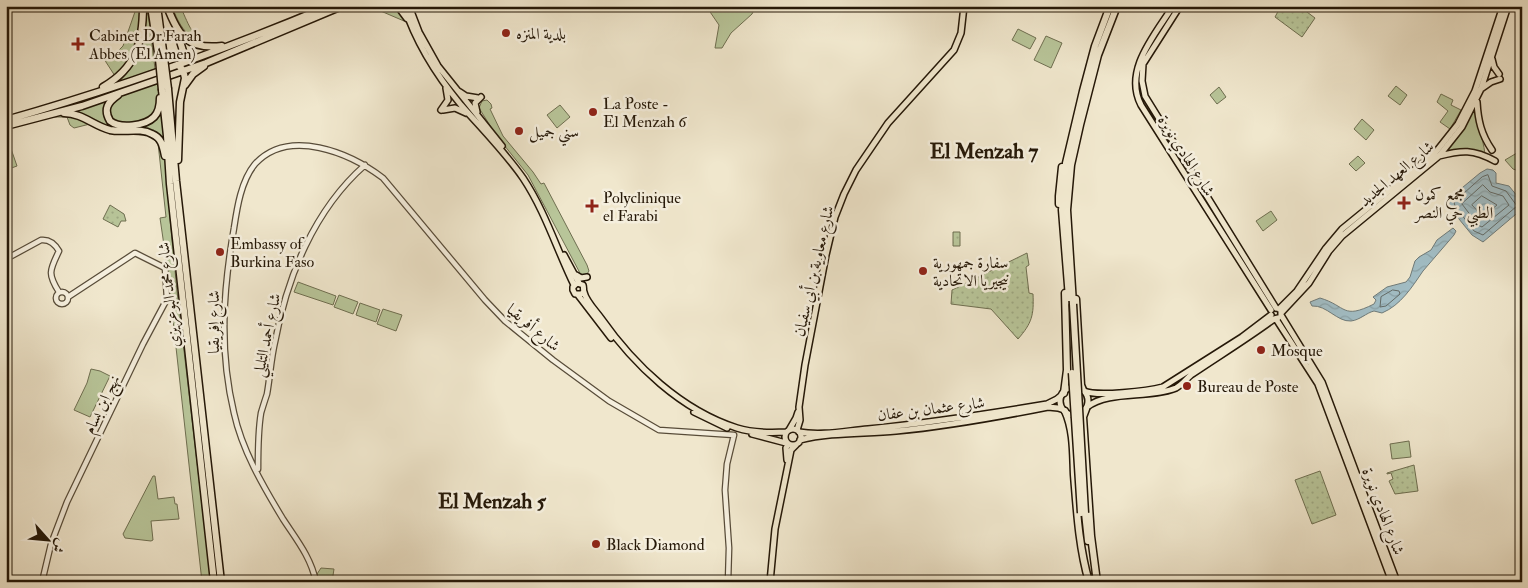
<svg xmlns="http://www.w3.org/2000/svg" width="1528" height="588" viewBox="0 0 1528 588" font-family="'IM FELL Double Pica',Amiri,serif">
<defs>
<pattern id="park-dots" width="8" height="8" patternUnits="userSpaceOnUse" patternTransform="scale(1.25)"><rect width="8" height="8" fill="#b8c599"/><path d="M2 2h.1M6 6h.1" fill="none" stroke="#9ea882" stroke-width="1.8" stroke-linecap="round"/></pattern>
<pattern id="water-waves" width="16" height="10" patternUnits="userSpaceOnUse" patternTransform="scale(1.25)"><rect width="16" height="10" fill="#a1bcc3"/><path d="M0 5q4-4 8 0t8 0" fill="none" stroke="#8aa1a6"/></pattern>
</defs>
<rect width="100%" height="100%" fill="#f0e7cd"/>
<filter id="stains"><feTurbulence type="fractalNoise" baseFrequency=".004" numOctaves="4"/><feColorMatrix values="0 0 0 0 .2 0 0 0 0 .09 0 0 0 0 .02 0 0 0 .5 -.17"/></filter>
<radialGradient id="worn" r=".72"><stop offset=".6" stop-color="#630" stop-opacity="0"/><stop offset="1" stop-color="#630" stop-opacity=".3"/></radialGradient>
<path fill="#b8c599" stroke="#6e6e50" d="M 137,6 L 140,6 L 140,32 L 133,57 L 115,76 L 104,59 L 118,51 L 123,46 Z
M 172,6 L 180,6 C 188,22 191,37 209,46 C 188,40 179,26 172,6 Z
M 369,6 L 396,6 L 402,15 L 404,21 Z
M 706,6 L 756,6 L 752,14 L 731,33 L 722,48 L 715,48 L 719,25 Z
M 145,12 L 148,12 L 155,69 L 119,82 C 139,62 147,41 145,12 Z
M 1018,29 L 1036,38 L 1030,49 L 1012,40 Z
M 1046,36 L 1062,43 L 1051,68 L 1034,60 Z
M 158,82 L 167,148 L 170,219 L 177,291 L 211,582 L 202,582 L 167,266 L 160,218 L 166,217 L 158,143 L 147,134 L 90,124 L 74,128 L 70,125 L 67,117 L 52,117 L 109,100 Z
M 1396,86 L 1407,95 L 1400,105 L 1388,96 Z
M 1219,87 L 1226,97 L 1217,104 L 1210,95 Z
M 1441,94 L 1453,100 L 1451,105 L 1461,110 L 1450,129 L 1440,122 L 1448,111 L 1437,102 Z
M 487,100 L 491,104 L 492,108 L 490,109 L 503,136 L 533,172 L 541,184 L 544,183 L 587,265 L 589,271 L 587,274 L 584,276 L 581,275 L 528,175 L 496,135 L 479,108 L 482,101 Z
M 560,105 L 570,117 L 557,128 L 547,115 Z
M 1476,105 C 1476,123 1483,137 1485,154 L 1465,149 L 1444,153 L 1462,131 Z
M 1362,119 L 1374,130 L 1366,140 L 1354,129 Z
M 6,143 L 9,143 L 17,166 L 6,170 Z
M 1522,150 L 1522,172 L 1513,169 L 1505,160 Z
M 1358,156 L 1365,163 L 1356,171 L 1349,164 Z
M 1271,211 L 1277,220 L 1263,231 L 1256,221 Z
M 298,282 L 336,296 L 333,305 L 294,292 Z
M 339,295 L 358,302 L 353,314 L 334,307 Z
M 360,303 L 380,310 L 376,322 L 356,315 Z
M 383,309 L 402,315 L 396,331 L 377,324 Z
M 91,369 L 100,371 L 110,376 L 90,417 L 74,410 L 87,383 Z
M 1409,441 L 1411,457 L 1392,459 L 1390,444 Z
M 153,476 L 155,476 L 158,499 L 174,497 L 175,504 L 177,504 L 179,519 L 151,521 L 153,540 L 151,541 L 125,538 L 123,534 Z
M 321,568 L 334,569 L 332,582 L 319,582 L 317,574 Z"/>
<path fill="url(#park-dots)" stroke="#6e6e50" d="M 1281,6 L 1299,6 L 1315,18 L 1302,37 L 1275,17 Z
M 110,205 L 124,214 L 126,221 L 121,221 L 118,227 L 103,219 Z
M 953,232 L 960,232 L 960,246 L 953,246 Z
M 1027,253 L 1029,265 L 1026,267 L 1029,293 L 1033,294 C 1034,315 1032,323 1018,339 L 991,309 L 951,304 L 952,290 Z
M 1414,465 L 1418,491 L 1395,494 L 1389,481 L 1393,479 L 1391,473 L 1387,474 L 1387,473 Z
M 1320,471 L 1336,515 L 1312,524 L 1295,480 Z"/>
<path fill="url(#water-waves)" stroke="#6f7a78" d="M 1487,169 L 1493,170 L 1496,173 L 1496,183 L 1509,186 L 1522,202 L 1522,209 L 1483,242 L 1472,235 L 1450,208 L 1449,202 L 1451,197 L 1480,173 Z
M 1453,228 L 1456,231 L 1454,235 C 1444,247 1433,259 1423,271 C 1412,287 1401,305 1382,313 L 1374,311 C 1366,313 1360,320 1351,321 C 1337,322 1327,305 1312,306 L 1310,302 L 1320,298 C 1347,306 1342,320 1374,304 L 1376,300 L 1373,297 L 1387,287 L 1406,282 L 1410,277 L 1415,261 L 1419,257 L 1431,250 L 1437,240 Z"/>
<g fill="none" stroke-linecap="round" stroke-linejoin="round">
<path stroke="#636a66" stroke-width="1" d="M 1488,175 L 1492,186 L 1506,191 L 1517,206 L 1483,235 L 1474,231 L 1455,206 L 1454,202 L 1482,177 Z
M 1483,185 L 1490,192 L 1503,196 L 1509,205 L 1482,227 L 1478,225 L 1462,204 Z
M 1482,196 L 1497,205 L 1483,217 L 1472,205 Z
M 1393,290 L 1399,291 L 1400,294 L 1386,306 L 1380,307 L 1381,297 Z"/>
<g stroke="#584c39" stroke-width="7">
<path id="minor" d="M 6,259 L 41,240 C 50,239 55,244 59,251 C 50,270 47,273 59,292
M56 298a6 6 0 1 1 12 0a6 6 0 1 1-12 0Z
M 258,469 C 258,451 258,431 261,413 C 263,406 265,400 267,394 C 270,377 271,359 275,342 C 287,277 314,210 365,165
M 42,582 L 51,544 L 67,502 L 143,344 L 167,299 L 165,268 L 135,253 L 68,297
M 316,582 C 311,557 296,539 283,519 C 263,486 242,450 234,413 C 219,350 223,291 234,228 C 237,208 241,181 255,164 C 289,127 350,153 383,178 L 485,300 L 505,321 L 553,360 L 609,401 L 659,430 L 734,435 L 727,464 L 725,490 L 729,548 L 728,582"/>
</g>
<g stroke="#251808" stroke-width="8">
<path id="major" d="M 404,6 C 416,43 437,76 461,105 C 482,129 505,152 523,178 C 545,211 557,250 574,285
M 409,6 L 419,32 L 438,66 L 502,146
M 1173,6 C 1155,35 1123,70 1141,105 L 1271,310
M 1180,6 L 1143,64 L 1142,81 L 1145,96 L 1276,308
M 1492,59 L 1494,67 L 1499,74
M 1481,89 L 1491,82 L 1500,79
M 460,92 L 466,96 L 478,98
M 1477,102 C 1478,120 1481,134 1492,150
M 441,110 L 448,100 L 446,88
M 443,110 L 455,108 L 466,113
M 477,112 L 475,103 L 481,97
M 1439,156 C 1462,150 1473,149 1495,161
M 564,255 L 579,283
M 576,275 L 581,278 L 587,277
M 584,292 L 581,294 L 575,294 L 573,290 L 573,287 L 577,283 L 583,285 C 584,287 583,290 584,292 C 586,301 596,311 601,318 C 634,365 681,410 737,428 C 753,433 769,433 786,432
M 578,295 L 611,338
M 1279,309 L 1297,291 L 1326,248 L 1342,229 L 1435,153 L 1458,124 L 1475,91 L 1503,6
M 1281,313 L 1309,283 L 1329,251 L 1342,236 L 1439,156 L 1462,127 L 1481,89 L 1508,6
M 1281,315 L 1322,382 L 1397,582
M 1276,319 L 1318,384 L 1392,582
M1060 401a14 14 0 1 1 28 0a14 14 0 1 1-28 0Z
M 1084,391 C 1097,397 1148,391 1163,387 L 1242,337 L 1271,315
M 1087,407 C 1109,390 1149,399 1176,388 C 1182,385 1186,379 1191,375 C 1219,356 1247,339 1274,319 L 1278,318
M 694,412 L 727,428
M785 437a8 8 0 1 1 16 0a8 8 0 1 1-16 0Z
M 789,430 L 796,418 L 798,412
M 797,430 L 800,420 L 799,407 L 805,365 L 826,255 L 835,217 L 844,194 L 856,170 L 888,123 L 954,50 L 961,33 L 964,6
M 799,432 C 821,436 845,431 868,429 C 928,423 987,414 1047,404 L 1057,399 L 1063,394
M 752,434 L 786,443
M 800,440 C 831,432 865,434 896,431 C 948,426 998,417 1048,407 L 1058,408 L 1064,410
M 787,460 L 786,448 L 788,445
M 770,582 L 775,529 L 791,450 L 796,445"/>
</g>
<g stroke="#251808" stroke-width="9">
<path id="highway" d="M 151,6 L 159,59
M 157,6 L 164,58
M 167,6 C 178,36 188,50 222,46
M 398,6 L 407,18
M 177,32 L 184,54 L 181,65
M 185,85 L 193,74 L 204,66
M 103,87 C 136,68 143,43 143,6
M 168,89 L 176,181 L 221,582
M 162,90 L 167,136 L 170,184 L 214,582
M 118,95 C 108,102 103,109 110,121 C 120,129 145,126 154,117 C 159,112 160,105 160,98
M 64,113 C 82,113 94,126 110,130 C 124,133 140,127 152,134 C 162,138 163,147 165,156
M 6,120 C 116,89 224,50 329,6
M 6,126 L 82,106 L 206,63 L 342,6
M 178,160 L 180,102 L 185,78 L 183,70 L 180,67
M 1059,204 L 1059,196 L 1062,167
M 1069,298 L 1062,210 L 1066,163 L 1083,91 L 1095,46 L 1110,6
M 1076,299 L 1081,385 L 1083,390
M 1073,304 L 1067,210 L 1071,165 L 1080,125 L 1098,55 L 1117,6
M 1064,393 L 1067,370 L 1065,293
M 1086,409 L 1083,417 L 1091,536 L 1097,582
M 1065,411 C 1074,431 1073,454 1074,475 C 1077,512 1079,547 1089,582
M 1085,513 L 1088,541"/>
</g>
<use href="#minor" stroke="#f5efde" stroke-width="4.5"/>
<use href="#major" stroke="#f0e7cd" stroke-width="5"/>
<use href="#highway" stroke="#f0e7cd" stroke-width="6"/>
<g stroke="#251808" stroke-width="9" stroke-linecap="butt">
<path id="highway-bridge" d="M 164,58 L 168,89
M 159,59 L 162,90
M 1073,304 L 1085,513
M 1072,373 L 1081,513"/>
</g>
<use href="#highway-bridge" stroke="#f0e7cd" stroke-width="6"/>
</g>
<g fill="#8f2418" stroke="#f5efde" stroke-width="2">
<circle cx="506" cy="33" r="5"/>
<path d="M75.5 36.5h5v5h5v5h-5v5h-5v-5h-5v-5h5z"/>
<circle cx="593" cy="112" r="5"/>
<circle cx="519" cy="131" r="5"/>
<path d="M1401.5 195.5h5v5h5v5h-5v5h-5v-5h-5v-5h5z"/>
<path d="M589.5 198.5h5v5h5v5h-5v5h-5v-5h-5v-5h5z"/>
<circle cx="220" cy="252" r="5"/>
<circle cx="923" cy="271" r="5"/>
<circle cx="1261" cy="350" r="5"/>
<circle cx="1187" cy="386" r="5"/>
<circle cx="596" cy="544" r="5"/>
</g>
<g text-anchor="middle" stroke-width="5" stroke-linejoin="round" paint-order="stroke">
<g font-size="16" fill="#251808" stroke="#f5efde" text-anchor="start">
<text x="516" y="39">بلدية المنزه</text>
<text x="89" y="41">Cabinet Dr.Farah<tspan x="89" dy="18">Abbes (El Amen)</tspan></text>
<text x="603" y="109">La Poste -<tspan x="603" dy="18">El Menzah 6</tspan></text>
<text x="529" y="137">سني جميل</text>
<text x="1415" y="200">مجمع كمون<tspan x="1415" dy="18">الطبي حي النصر</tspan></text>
<text x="603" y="203">Polyclinique<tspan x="603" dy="18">el Farabi</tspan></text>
<text x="230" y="249">Embassy of<tspan x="230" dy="18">Burkina Faso</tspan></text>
<text x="933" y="268">سفارة جمهورية<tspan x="933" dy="18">نيجيريا الاتحادية</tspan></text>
<text x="1271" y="356">Mosque</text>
<text x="1197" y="392">Bureau de Poste</text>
<text x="606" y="550">Black Diamond</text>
</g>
<g font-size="16" fill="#251808" stroke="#f5efde">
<text transform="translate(1187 155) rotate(58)" y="6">شارع الهادي نويرة</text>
<text transform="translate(1396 173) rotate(-40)" y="6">شارع العهد الجديد</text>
<text transform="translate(813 271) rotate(-77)" y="6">شارع معاوية بن أبي سفيان</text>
<text transform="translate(168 295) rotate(-96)" y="6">شارع محمد البوعزيزي</text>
<text transform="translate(213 322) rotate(-90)" y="6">شارع إفريقيا</text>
<text transform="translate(534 327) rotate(40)" y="6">شارع أفريقيا</text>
<text transform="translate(266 335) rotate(-78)" y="6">شارع أحمد التليلي</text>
<text transform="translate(101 404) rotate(-64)" y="6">نهج ابن بسام</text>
<text transform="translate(931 408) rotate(-7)" y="6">شارع عثمان بن عفان</text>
<text transform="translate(1384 511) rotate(69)" y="6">شارع الهادي نويرة</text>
</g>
<g font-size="21" font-weight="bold" fill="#251808" stroke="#f5efde">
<text x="984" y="158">El Menzah 7</text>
<text x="492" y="508">El Menzah 5</text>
</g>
</g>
<rect width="1528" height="588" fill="none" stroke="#f0e7cd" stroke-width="25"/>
<rect x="8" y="8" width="1513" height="573" fill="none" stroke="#251808" stroke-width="2.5"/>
<rect x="12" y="12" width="1503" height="563" fill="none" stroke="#251808"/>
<g transform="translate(48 540) rotate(117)" stroke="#f5efde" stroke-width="4" paint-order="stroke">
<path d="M0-4L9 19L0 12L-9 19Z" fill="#251808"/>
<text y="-8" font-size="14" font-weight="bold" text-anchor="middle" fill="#251808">ش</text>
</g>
<rect width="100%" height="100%" filter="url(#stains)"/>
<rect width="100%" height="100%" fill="url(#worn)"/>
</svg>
